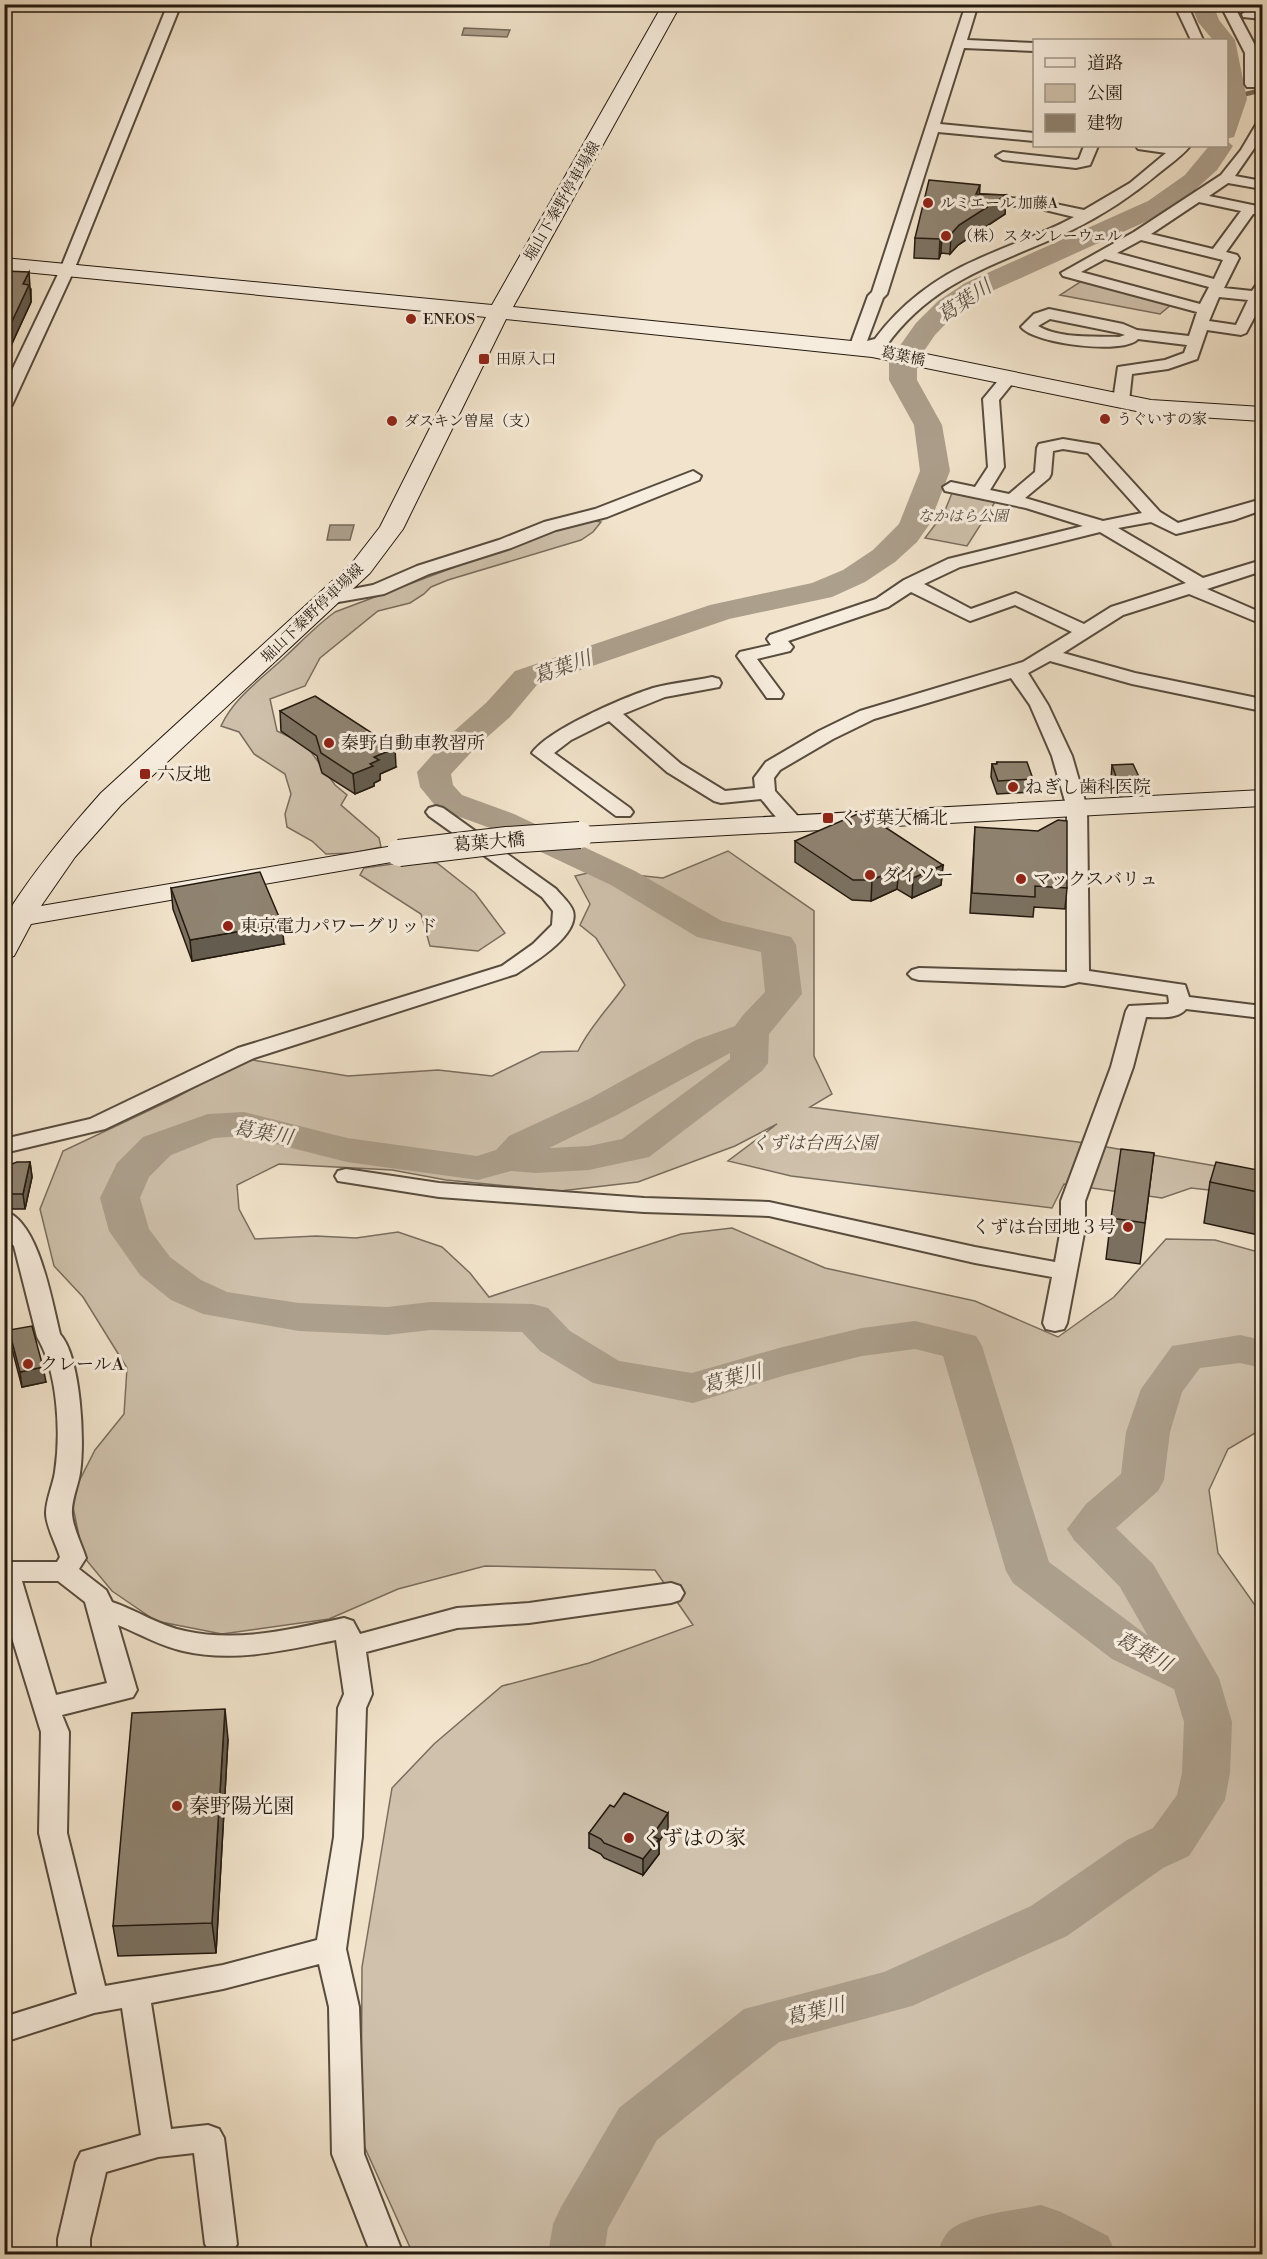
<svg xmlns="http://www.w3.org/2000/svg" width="1267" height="2259" viewBox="0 0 1267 2259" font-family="'Libre Bodoni','Noto Serif JP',serif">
<rect width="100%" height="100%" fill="#f2e4cc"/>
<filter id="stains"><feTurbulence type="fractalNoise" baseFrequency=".00333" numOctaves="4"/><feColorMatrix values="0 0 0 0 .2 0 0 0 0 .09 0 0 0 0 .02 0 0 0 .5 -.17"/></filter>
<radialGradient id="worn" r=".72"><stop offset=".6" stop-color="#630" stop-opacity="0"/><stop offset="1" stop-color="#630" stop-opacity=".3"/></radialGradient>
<path fill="#cfc1ac" stroke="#796d5e" stroke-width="1.5" d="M 1083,280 L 1172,304 L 1160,314 L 1060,295 Z
M 952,493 L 995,502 L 967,546 L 925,538 L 944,513 Z
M 590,520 L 601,522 L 593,532 L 581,540 L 448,580 L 431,587 L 424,594 L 410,603 L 378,611 L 320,658 L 305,686 L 270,699 L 277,731 L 306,745 L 335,785 L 347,795 L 341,805 L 379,838 L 381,847 L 354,853 L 326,854 L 312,841 L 287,827 L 285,814 L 291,794 L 285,774 L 254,754 L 239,732 L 221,726 C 234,697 264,677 287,655 C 303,640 317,625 335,612 L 564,526 Z
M 728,851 L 814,911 L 814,1056 L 832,1094 L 810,1107 L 1078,1142 L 1262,1174 L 1209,1190 L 1191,1188 L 1162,1198 L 1064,1184 L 1052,1208 L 791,1176 L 728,1161 L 777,1124 L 735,1146 L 638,1182 L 560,1191 L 446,1180 L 392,1170 L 279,1164 L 237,1185 L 239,1209 L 255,1239 L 316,1236 L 356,1238 L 398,1232 L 442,1247 L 470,1273 L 489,1297 L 681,1234 L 732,1228 L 825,1268 L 975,1301 L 1058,1337 L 1114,1297 L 1166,1239 L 1215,1240 L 1262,1253 L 1262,1429 L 1228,1449 L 1209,1490 L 1218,1553 L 1262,1615 L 1262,2254 L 413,2254 L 361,2139 L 362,1967 L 392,1788 L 434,1744 L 502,1686 L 589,1663 L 693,1625 L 655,1570 L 485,1566 L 398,1589 L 329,1619 L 222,1634 L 156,1621 L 112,1591 L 83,1556 L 71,1497 L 95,1450 L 124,1414 L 127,1368 L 83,1297 L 54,1266 L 40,1209 L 63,1151 L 173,1099 L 247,1059 L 348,1076 L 438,1070 L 492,1076 L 541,1052 L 578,1051 C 590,1026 609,1008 625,985 L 596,938 L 580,925 L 590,904 L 575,876 L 596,871 L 663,878 Z
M 414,861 L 437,863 L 475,893 L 505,933 L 478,951 L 430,946 L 421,914 L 360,875 L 364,868 Z"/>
<path fill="#ac9f8c" stroke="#75695a" stroke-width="1.5" d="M 464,28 L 510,30 L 507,37 L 462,35 Z
M 330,525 L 354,525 L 350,540 L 327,540 Z"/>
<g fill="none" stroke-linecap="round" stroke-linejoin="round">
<path stroke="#75695a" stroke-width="4.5" d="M 1234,97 L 1262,90"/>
<path fill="#ac9f8c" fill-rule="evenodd" d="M 1191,4 L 1213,4 L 1219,20 L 1235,40 L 1247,99 L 1234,137 L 1226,139 L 1226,40 L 1213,40 L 1198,22 Z
M 1226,140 L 1233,146 L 1217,170 L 1185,199 L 1145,222 L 983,295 L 956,313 L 935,335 L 917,361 L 917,380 L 942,425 L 950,471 L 929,525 L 917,542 L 895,562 L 865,582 L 832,597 L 729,619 L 537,685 L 510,717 L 477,746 L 451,774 L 453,785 L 462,795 L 514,814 L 635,871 L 722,921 L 791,937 L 796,945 L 802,994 L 769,1034 L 768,1063 L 762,1071 L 649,1157 L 589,1170 L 536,1173 L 511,1171 L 478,1180 L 347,1162 L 244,1136 L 214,1138 L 171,1155 L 149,1177 L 140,1198 L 149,1229 L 170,1257 L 201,1280 L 227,1292 L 299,1303 L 387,1307 L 430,1302 L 533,1304 L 548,1308 L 570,1331 L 619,1361 L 692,1373 L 779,1348 L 862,1328 L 915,1321 L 976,1336 L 982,1346 L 1049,1562 L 1148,1636 L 1120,1587 L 1074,1540 L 1067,1529 L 1086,1504 L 1121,1474 L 1126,1432 L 1141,1389 L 1172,1346 L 1240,1335 L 1262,1340 L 1262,1368 L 1240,1363 L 1200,1368 L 1182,1392 L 1170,1432 L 1164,1480 L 1158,1491 L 1116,1528 L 1153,1564 L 1219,1678 L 1232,1722 L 1230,1773 L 1225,1800 L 1189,1856 L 1163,1868 L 1067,1936 L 912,2006 L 779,2042 L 657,2140 L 608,2228 L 604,2254 L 548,2254 L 553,2224 L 561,2207 L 619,2108 L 744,2009 L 884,1972 L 1031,1906 L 1127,1840 L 1153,1828 L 1177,1795 L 1182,1773 L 1184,1722 L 1174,1689 L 1112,1659 L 1013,1583 L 1006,1571 L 943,1356 L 915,1349 L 862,1356 L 786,1375 L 693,1403 L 593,1383 L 540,1351 L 522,1332 L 430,1330 L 387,1335 L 299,1331 L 203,1314 L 171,1300 L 140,1275 L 109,1231 L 100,1198 L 117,1163 L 143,1137 L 208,1114 L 244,1112 L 347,1138 L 477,1156 L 496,1150 L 509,1136 L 589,1099 L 696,1040 L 735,1026 L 743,1015 L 765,992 L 761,952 L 697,937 L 611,885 L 490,828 L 438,809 L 420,787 L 417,772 L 453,732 L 486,703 L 515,671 L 710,605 L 812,583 L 843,570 L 873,550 L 899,524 L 920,471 L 914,425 L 889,380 L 889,361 L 916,323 L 938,301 L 965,283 L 1148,201 L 1185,175 L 1209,146 L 1226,146 ZM 730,1053 L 730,1059 L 622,1139 L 589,1146 L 549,1148 L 617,1115 Z
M 1041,2205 L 1061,2212 L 1108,2236 L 1116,2254 L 937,2254 C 940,2245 945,2232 954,2227 C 976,2214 1016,2210 1041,2205 Z"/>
<g stroke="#574c3e" stroke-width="4">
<path id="street" d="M 168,4 L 181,4 L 74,270 L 12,405 L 4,410 L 4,387 L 60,270 Z
M 966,4 L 978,4 L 967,40 L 1034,43 L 1034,51 L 964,48 L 940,124 L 1034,133 L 1034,141 L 938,132 L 887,294 L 883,298 L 867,341 L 875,339 C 900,305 936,277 976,260 C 1008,245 1043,234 1074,217 L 1041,209 L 975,201 L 970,200 L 968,197 L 970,194 L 1041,201 L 1084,210 L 1130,183 L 1166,153 L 1138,149 L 1136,146 L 1190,146 C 1182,156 1170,164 1159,173 C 1133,195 1103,215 1072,230 C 1000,264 935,278 886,346 L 857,353 L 851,351 L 849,348 L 868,296 L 872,292 Z
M 1174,4 L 1187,4 L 1203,40 L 1191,40 Z
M 1220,4 L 1233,4 L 1259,53 L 1257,87 L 1247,87 L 1245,84 L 1245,53 Z
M 1248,10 L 1262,11 L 1262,19 L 1243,17 L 1242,14 Z
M 1262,122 L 1262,137 L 1235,176 L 1262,181 L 1262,189 L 1228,183 L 1209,196 L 1262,207 L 1262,215 L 1253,214 L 1226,252 L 1237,255 L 1239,258 L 1224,288 L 1252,291 L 1257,284 L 1262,283 L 1262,303 L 1246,333 L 1241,335 L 1207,330 L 1197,359 L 1168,369 L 1132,374 L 1129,401 L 1121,406 L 1115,404 L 1113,401 L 1118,367 L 1165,360 L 1184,353 L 1187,345 L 1138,339 C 1125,355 1034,344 1021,327 L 1034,314 L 1049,309 L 1123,324 L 1137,330 L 1189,336 L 1197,312 L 1063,276 L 1061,273 L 1134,232 L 1221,175 L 1241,150 L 1257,123 ZM 1199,202 L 1241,211 L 1213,249 L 1151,234 ZM 1141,240 L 1223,260 L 1214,279 L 1117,253 ZM 1105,259 L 1209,287 L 1200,304 L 1081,272 ZM 1219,297 L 1248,300 L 1236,325 L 1209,321 ZM 1050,319 L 1119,333 L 1125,335 L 1119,337 C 1094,336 1060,339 1038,326 Z
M 1084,146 L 1098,146 L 1090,165 L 1076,168 L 1003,160 L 996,156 L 1003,152 L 1076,160 L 1079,159 Z
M 1008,374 L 1016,379 L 999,400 L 1004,467 L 990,490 L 1009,494 L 1035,472 L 1037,448 L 1039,444 L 1063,439 L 1099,445 L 1160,512 L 1178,523 L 1262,499 L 1262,510 L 1234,520 L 1176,534 L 1151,522 L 1118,528 L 1203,578 L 1262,560 L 1262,571 L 1207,589 L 1262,613 L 1262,624 L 1189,594 L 1123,615 L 1063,653 L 1135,673 L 1262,699 L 1262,711 L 1132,684 L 1050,661 L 1028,673 L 1048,705 L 1072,756 L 1087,808 L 1089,971 L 1185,985 L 1189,997 L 1262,1006 L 1262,1018 L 1186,1009 C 1177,1020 1159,1017 1146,1017 L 1133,1067 L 1085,1201 L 1085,1228 L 1067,1323 L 1064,1329 L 1055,1331 L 1046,1329 L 1043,1323 L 1052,1277 L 975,1263 L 769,1216 L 644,1212 L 439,1197 L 338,1181 L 335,1176 L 338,1171 L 346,1169 L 439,1183 L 644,1198 L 769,1202 L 975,1247 L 1055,1262 L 1061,1228 L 1061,1201 L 1111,1067 L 1126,1011 L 1129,1006 L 1168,1004 L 1169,1002 L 1168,995 L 1079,982 L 1064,986 L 919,980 L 912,978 L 908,974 L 912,970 L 919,968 L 1067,972 L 1067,808 L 1052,756 L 1030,705 L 1011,678 L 874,719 L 833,739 L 780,770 L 774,778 L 775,791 L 804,823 L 801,827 C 783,832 772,811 761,799 L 721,803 L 714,801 L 667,772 L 609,721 L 571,740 L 554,753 L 630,808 L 633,812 L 630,816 L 616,816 L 532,753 C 549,729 625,697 653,688 C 672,683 693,681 712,677 L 719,679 L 721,683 L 719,687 L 665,697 L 623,714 L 681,764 L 725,791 L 755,788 L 754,778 L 766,762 L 819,731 L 860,711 L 1023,662 L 1072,632 L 1015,605 L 970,621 L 911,592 L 888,607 L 788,641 L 793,647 L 790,651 L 757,659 L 783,694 L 781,698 L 767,698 L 737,656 L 740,652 L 771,645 L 767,639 L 770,635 L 876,599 L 904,580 L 948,559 L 1083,526 L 1026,508 L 945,491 L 943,487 L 951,482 L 975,487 L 988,467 L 983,399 L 1002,376 ZM 1063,449 L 1088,453 L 1142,513 L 1103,521 L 1025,498 L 1049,478 L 1051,474 L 1053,451 ZM 1100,532 L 1186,583 L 1111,607 L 1084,624 L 1016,593 L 971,609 L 924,584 L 960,567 Z
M 693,471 L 701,476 L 699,480 L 607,517 L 556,530 L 511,548 L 429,574 L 384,594 L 327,604 L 321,603 L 318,599 L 321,595 L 327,594 L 373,585 L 417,566 L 499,540 L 544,522 L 595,509 Z
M 436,806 L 443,808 L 556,889 C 561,895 571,904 573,911 C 580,935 533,963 516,974 L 254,1058 L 105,1129 L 4,1153 L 4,1139 L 90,1119 L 238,1048 L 502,966 L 533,944 L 552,925 L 553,911 L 542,897 L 429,816 L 426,812 L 429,808 Z
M 4,1211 C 39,1220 52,1303 60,1334 C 81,1357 85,1443 80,1473 C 78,1486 71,1501 72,1514 C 73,1528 82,1545 86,1558 L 79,1569 L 106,1590 L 112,1602 C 136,1610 160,1626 185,1631 C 238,1643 292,1629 344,1618 L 353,1621 L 360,1634 L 457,1608 L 529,1603 L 671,1583 L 680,1586 L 684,1593 L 680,1600 L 671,1603 L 529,1623 L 457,1628 L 366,1652 L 372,1694 L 366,1708 L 362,1837 L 346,1949 L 359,2007 L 364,2154 L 403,2254 L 371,2254 L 332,2154 L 329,2007 L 319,1964 L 223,1989 L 151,2003 L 171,2129 L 208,2125 L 219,2129 L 224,2138 L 237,2244 L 232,2254 L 211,2254 L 205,2244 L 194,2153 L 158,2157 L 106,2172 L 90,2239 L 90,2254 L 58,2254 L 58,2239 L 76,2162 L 81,2152 L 141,2135 L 122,2008 L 94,2013 L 4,2042 L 4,2017 L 77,1994 L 39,1833 L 41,1732 L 4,1612 L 4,1562 L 57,1562 L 60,1557 C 56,1544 46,1526 46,1513 C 46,1500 53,1485 55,1472 C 61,1433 58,1371 37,1337 L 14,1246 L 4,1235 ZM 22,1581 L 58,1581 L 85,1602 L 107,1683 L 56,1695 ZM 118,1625 C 140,1634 160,1646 183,1651 C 234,1663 286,1650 336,1640 L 344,1694 L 338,1708 L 334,1837 L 317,1940 L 223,1965 L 105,1986 L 67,1833 L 69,1732 L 62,1715 L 133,1697 L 137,1690 Z"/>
</g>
<g stroke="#23190f" stroke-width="2">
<path id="secondary" d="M 663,4 L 681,4 L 513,307 L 872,343 L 1151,400 L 1262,407 L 1262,421 L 1151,414 L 872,357 L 506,319 L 403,529 L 370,573 L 121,805 L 75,857 L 41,906 L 399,845 L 409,847 L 413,853 L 409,859 L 31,924 L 14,956 L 4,959 L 4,910 L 10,909 C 37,867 68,830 101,793 L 352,563 L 380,527 L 486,317 L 4,270 L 4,258 L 492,305 Z
M 1262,790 L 1262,806 L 580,843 L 570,841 L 566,835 L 570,829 L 580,827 Z"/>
</g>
<use href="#street" fill="#f7edde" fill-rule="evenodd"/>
<use href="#secondary" fill="#f7edde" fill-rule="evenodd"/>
<g stroke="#23190f" stroke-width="28" stroke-linecap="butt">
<path id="secondary-bridge" d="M 399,853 L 507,840 L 580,835"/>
</g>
<use href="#secondary-bridge" stroke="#f7edde" stroke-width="26"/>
</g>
<path fill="#7b7161" stroke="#23190f" stroke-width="1.5" d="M 979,194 L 1006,195 L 1005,214 L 958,245 L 950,254 L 941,253 L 939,259 L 914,258 L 915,238 Z
M 4,271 L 31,289 L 31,302 L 9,350 L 4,350 Z
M 280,711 L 396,767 L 380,774 L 380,780 L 374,783 L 374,786 L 355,794 L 322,773 L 317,756 L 281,731 Z
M 997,762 L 1033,779 L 1032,792 L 997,794 L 991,777 L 992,764 L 996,764 Z
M 1112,765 L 1141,781 L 1140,794 L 1117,796 L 1111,779 Z
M 975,827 L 1067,888 L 1065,909 L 1034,907 L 1033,917 L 970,913 Z
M 795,841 L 943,865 L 941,885 L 912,898 L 897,889 L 871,901 L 852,900 L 795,862 Z
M 171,888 L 284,944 L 192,961 L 173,909 Z
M 1154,1153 L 1140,1264 L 1106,1259 L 1111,1218 Z
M 30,1162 L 32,1177 L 25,1209 L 13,1209 L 4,1204 L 4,1167 Z
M 1263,1171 L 1263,1236 L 1204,1223 L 1210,1182 Z
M 9,1330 L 46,1382 L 22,1387 L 11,1345 Z
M 228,1739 L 216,1953 L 118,1956 L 113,1926 Z
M 668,1829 L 659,1841 L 659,1854 L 643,1875 L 604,1858 L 601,1854 L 589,1848 L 589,1833 Z"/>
<path fill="#645c4f" stroke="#23190f" stroke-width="1.5" d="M 980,185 L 979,205 L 976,194 Z
M 1006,195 L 1005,214 L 958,245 L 950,254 L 951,234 L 959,225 Z
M 942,233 L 941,253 L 939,259 L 940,239 Z
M 29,272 L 31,302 L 9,350 L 7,332 L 23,284 Z
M 395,748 L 396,767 L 380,774 L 380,780 L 374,783 L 374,786 L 355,794 L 353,774 L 370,764 L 374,757 Z
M 943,865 L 941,885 L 912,898 L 913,878 Z
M 899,868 L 897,889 L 871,901 L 872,880 Z
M 282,924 L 284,944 L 192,961 L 190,940 Z
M 30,1162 L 32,1177 L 25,1209 L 23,1194 Z
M 43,1367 L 46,1382 L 22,1387 L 20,1372 Z
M 225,1709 L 228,1739 L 216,1953 L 212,1923 Z
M 668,1813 L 668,1829 L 659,1841 L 659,1854 L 643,1875 L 643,1859 L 652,1836 Z"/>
<path fill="#8f8371" stroke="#23190f" stroke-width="1.5" d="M 929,180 L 980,185 L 976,194 L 1006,195 L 959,225 L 951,234 L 942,233 L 940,239 L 915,238 Z
M 4,271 L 29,272 L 23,284 L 29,285 L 7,332 L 4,332 Z
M 315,696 L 395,748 L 374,757 L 379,760 L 370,764 L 373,766 L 353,774 L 321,753 L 316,736 L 280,711 Z
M 997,762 L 1027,762 L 1033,779 L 998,781 L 992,764 L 997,764 Z
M 1133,764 L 1141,781 L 1118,782 L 1112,765 Z
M 862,812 L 943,865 L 913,878 L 899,868 L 872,880 L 853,880 L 795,841 Z
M 1058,820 L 1067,821 L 1067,888 L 1035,886 L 1035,897 L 972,893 L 975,827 L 1038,831 Z
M 260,872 L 282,924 L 190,940 L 171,888 Z
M 1121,1149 L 1154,1153 L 1145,1223 L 1111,1218 Z
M 17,1162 L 30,1162 L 23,1194 L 11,1194 L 4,1191 L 4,1167 Z
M 1216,1162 L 1263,1171 L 1263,1193 L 1210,1182 Z
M 32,1326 L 43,1367 L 20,1372 L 9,1330 Z
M 225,1709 L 212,1923 L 113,1926 L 132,1713 Z
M 624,1793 L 668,1813 L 652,1836 L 659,1839 L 643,1859 L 604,1843 L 601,1839 L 589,1833 L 610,1805 L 614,1807 Z"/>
<g fill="#8f2418" stroke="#f7edde" stroke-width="2">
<circle cx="928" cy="203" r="6"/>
<circle cx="946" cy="236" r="6"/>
<circle cx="411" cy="319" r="6"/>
<rect x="478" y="353" width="12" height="12" rx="3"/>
<circle cx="1105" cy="419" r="6"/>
<circle cx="392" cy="421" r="6"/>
<circle cx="329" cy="743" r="6"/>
<rect x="139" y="768" width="12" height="12" rx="3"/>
<circle cx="1013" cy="787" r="6"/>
<rect x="822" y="812" width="12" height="12" rx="3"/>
<circle cx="870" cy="875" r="6"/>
<circle cx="1021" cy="879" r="6"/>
<circle cx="228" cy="926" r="6"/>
<circle cx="1128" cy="1227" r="6"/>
<circle cx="28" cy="1364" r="6"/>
<circle cx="177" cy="1806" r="6"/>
<circle cx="629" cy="1838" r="6"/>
</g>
<g text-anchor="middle" stroke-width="6" stroke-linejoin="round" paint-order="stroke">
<g font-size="15" fill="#23190f" stroke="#f7edde">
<text transform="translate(562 201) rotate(-60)" y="5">堀山下秦野停車場線</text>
<text transform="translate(903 356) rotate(12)" y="5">葛葉橋</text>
<text transform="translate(312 613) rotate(-44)" y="5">堀山下秦野停車場線</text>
</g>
<g font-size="15" fill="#23190f" stroke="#f7edde" text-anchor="start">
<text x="940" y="208">ルミエール 加藤A</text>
<text x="958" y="241">（株）スタンレーウェル</text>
<text x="423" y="324">ENEOS</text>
<text x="496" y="364">田原入口</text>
<text x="1117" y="424">うぐいすの家</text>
<text x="404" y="426">ダスキン曽屋（支）</text>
</g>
<g font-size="15" font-style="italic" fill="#574b3e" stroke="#f7edde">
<text x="963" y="521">なかはら公園</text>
</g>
<g font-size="18" fill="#23190f" stroke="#f7edde" text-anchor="start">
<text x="341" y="749">秦野自動車教習所</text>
<text x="157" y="780">六反地</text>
<text x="1025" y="793">ねぎし歯科医院</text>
<text x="840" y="824">くず葉大橋北</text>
<text x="882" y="881">ダイソー</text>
<text x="1033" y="885">マックスバリュ</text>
<text x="240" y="932">東京電力パワーグリッド</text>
<text x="1116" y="1233" text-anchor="end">くずは台団地３号</text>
<text x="40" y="1370">クレールA</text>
</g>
<g font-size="18" fill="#23190f" stroke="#f7edde">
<text transform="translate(489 842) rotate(-5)" y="6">葛葉大橋</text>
</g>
<g font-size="18" font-style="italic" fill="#574b3e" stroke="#f7edde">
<text x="814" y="1149">くずは台西公園</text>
</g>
<g font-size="20" font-style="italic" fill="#5a4f41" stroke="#f7edde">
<text transform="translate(964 301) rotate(-34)" y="7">葛葉川</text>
<text transform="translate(562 667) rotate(-20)" y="7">葛葉川</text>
<text transform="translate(263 1132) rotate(10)" y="7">葛葉川</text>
<text transform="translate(732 1378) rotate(-15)" y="7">葛葉川</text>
<text transform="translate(1144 1651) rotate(29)" y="7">葛葉川</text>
<text transform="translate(815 2011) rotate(-14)" y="7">葛葉川</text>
</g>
<g font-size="21" fill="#23190f" stroke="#f7edde" text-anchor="start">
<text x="189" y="1813">秦野陽光園</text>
<text x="641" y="1845">くずはの家</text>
</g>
</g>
<rect width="1267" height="2259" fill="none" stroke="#f2e4cc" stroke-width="24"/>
<rect x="6" y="6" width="1255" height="2247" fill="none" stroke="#23190f" stroke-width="3"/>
<rect x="12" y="12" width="1243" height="2235" fill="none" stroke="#23190f" stroke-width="1.5"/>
<rect x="1033" y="39" width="195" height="108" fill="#f7edde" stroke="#a2988b" stroke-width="1.5"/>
<rect x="1045" y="58" width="30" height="9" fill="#f7edde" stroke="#a2988b" stroke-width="1.5"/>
<text x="1087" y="69" font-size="18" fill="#23190f">道路</text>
<rect x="1045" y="84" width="30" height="18" fill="#cfc1ac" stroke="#a2988b" stroke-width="1.5"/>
<text x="1087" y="99" font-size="18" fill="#23190f">公園</text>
<rect x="1045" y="114" width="30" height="18" fill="#8f8371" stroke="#a2988b" stroke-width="1.5"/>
<text x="1087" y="129" font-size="18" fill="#23190f">建物</text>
<rect width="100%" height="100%" filter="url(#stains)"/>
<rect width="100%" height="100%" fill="url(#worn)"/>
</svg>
